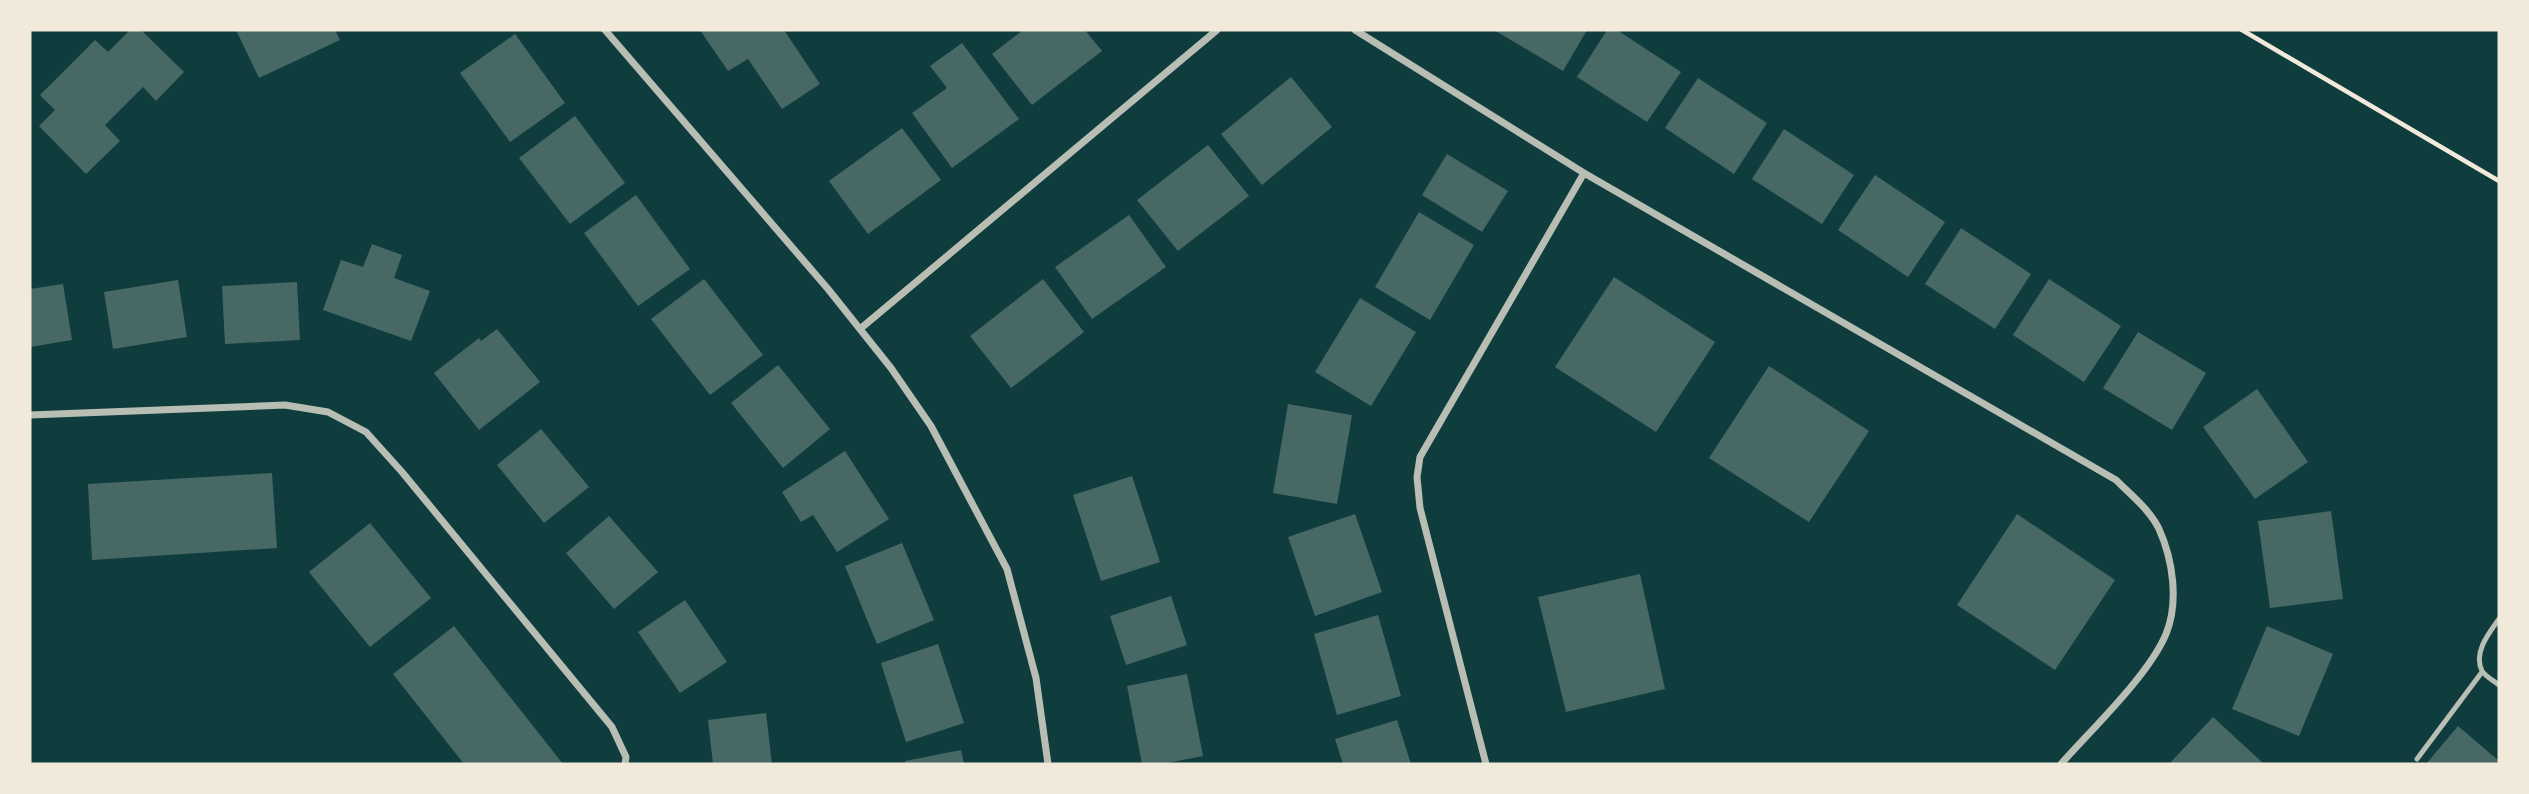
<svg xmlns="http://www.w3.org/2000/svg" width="2529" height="794" viewBox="0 0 2529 794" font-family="'Archivo Narrow',sans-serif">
<rect width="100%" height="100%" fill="#0f3d3e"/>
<path fill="#486865" d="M 130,30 L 141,30 L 184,72 L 156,101 L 143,87 L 105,125 L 120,141 L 86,174 L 39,126 L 55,110 L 40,95 L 95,40 L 108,52 Z
M 236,30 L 335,30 L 340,40 L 259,78 Z
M 700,30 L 784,30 L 820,84 L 782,109 L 748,59 L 728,71 Z
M 1023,30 L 1085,30 L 1102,51 L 1032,105 L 992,54 Z
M 1494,30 L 1587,30 L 1563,71 Z
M 1607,30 L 1617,30 L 1681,72 L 1647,122 L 1577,77 Z
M 515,34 L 565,103 L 510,142 L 460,73 Z
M 962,43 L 1019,119 L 952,168 L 912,113 L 947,88 L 930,66 Z
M 1291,77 L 1332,127 L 1262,185 L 1221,134 Z
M 1698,78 L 1767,123 L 1734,174 L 1665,128 Z
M 575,116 L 625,183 L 570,224 L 519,158 Z
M 902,128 L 941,180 L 868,234 L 829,181 Z
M 1784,129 L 1854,175 L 1822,224 L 1752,179 Z
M 1208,145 L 1249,196 L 1178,251 L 1137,200 Z
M 1447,154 L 1508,191 L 1482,232 L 1422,195 Z
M 1875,175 L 1945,222 L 1908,277 L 1838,230 Z
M 636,195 L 690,269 L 638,306 L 584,233 Z
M 1419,212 L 1474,245 L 1430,320 L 1375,287 Z
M 1129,215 L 1166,267 L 1092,319 L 1055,267 Z
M 1961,228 L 2031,274 L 1995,329 L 1925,284 Z
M 372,244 L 402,255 L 394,278 L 430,291 L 411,341 L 323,310 L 341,260 L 363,267 Z
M 1614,277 L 1715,342 L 1656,432 L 1555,367 Z
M 704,279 L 763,355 L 710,395 L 651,319 Z
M 1043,279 L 1084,332 L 1011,388 L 970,336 Z
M 2049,279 L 2121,326 L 2084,382 L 2013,335 Z
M 178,280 L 187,337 L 113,349 L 104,292 Z
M 297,282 L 300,340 L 225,344 L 222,286 Z
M 63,284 L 72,340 L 30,347 L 30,289 Z
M 1360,298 L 1416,332 L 1371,406 L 1315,372 Z
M 497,329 L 540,382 L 479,430 L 434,373 L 479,338 L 481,341 Z
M 2138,332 L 2206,373 L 2172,430 L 2103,388 Z
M 778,365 L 830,429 L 783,468 L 731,403 Z
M 1769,366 L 1869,431 L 1809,522 L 1709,458 Z
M 2257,389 L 2308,462 L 2255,499 L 2203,427 Z
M 1288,404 L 1352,415 L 1337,504 L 1273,493 Z
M 541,429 L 589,487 L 544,523 L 497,465 Z
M 845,451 L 889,519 L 837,552 L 813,515 L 801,522 L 782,492 Z
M 272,473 L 277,548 L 92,560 L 88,484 Z
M 1132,476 L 1160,562 L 1101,581 L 1073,495 Z
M 2331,511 L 2343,599 L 2270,608 L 2258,521 Z
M 1355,514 L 1382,592 L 1315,616 L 1288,537 Z
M 2017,514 L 2115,580 L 2055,670 L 1957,605 Z
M 609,516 L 658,572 L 614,609 L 566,553 Z
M 370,523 L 431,598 L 370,647 L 309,572 Z
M 902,543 L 934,620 L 877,644 L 845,566 Z
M 1640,574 L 1665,689 L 1566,712 L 1538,597 Z
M 1171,596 L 1187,645 L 1126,665 L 1110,616 Z
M 685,600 L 727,662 L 680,693 L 638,632 Z
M 1378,615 L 1401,696 L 1337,715 L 1314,634 Z
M 454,626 L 563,764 L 464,764 L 393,674 Z
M 2267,626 L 2333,654 L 2299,736 L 2232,709 Z
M 938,644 L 964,723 L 906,742 L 881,663 Z
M 1187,674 L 1203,756 L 1162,764 L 1142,764 L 1127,686 Z
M 766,713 L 772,764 L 713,764 L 708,720 Z
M 2213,717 L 2264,764 L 2169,764 Z
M 1397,720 L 1411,764 L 1343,764 L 1335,739 Z
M 2458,726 L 2499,761 L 2499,764 L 2426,764 Z
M 961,750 L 964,764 L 906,764 L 905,761 Z"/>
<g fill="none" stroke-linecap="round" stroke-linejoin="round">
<path stroke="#f1e9da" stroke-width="4.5" d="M 2242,30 L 2499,181"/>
<path stroke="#b8beb3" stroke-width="5" d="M 2499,619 C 2489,633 2473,652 2482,671 C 2485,676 2494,681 2499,685
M 2417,759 L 2482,672"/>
<path stroke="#b8beb3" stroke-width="7" d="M 605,30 L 828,289 L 891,368 L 931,426 L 1007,569 L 1036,678 L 1048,764
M 1355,30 L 1584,173 L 2116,480 C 2131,495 2150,510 2159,529 C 2173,560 2179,602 2166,634 C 2149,675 2091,730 2061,764
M 860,329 L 1217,30
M 30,415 L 285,405 L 328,412 L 366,432 L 402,472 L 612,727 L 626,757 L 625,764
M 1486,764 L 1420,508 L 1417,477 L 1420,457 L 1584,173"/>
</g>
<rect width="2529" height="794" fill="none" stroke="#f1e9da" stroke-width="63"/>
</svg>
